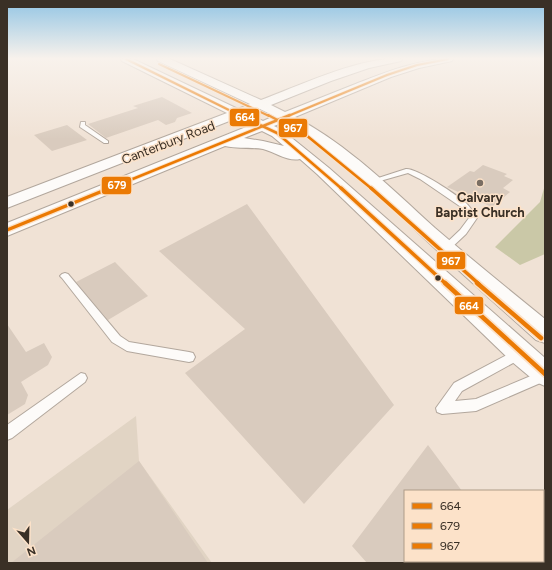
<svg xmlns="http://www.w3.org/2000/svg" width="552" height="570" viewBox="0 0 552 570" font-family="Figtree,sans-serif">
<rect width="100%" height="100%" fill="#f0e2d5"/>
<path fill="#e1d4c4" d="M 136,416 L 139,461 L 212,563 L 7,563 L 7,510 Z"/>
<path fill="#cac8a7" d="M 545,185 L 545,254 L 520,265 L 495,247 L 540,202 Z"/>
<path fill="#d9cbbe" d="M 162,97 L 192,113 L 177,118 L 175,122 L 166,125 L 158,120 L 106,138 L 88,124 L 138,108 L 133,106 Z
M 67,125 L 87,140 L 52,151 L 34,135 Z
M 483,165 L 507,174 L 504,176 L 513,180 L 503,188 L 510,192 L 492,207 L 447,187 L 470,171 L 474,172 Z
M 247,204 L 394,405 L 304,504 L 185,373 L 245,329 L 159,251 Z
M 115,262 L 148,296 L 108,320 L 76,282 Z
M 7,324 L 26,352 L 44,343 L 52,357 L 48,365 L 21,382 L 28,395 L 25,404 L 7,415 Z
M 428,445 L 462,491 L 405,491 L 405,563 L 367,563 L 352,546 Z
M 139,461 L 208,563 L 11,563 Z"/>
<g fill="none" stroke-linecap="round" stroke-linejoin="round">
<g stroke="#b2a79d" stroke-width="2">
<path id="lane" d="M 81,122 L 85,122 L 85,125 L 108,141 L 108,143 L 104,143 L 80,127 Z
M 406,169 C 417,168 457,195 466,203 C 470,207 474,213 477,218 L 466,234 L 449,250 L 443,250 L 441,248 L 460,230 L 469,218 L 461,207 L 420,179 L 408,173 L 373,183 L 369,181 Z
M 65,273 L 68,274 L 120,336 L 129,342 L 189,352 L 193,353 L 195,357 L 193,361 L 189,362 L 127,351 L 112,342 L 62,278 L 60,276 L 62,274 Z
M 520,348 L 524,349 L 526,353 L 524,357 L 462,391 L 455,401 L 476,399 L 545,370 L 545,381 L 476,411 L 442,414 L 437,412 L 436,408 L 454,383 Z
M 81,373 L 85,374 L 87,378 L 85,382 L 12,438 L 7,440 L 7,425 Z"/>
</g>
<g stroke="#b2a79d" stroke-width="2">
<path id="primary" d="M 121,59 L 133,59 L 238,109 L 250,104 L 158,61 L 157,59 L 170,59 L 261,100 C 298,86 364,55 402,59 L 401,61 L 369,68 L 331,81 L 271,105 L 285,112 C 308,103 330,94 353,85 C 386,72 417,59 453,59 L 452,61 L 419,68 L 391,77 L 295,117 C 348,145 391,188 435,228 C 471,259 508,289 545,319 L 545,343 L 536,340 C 499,307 462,274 426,240 C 381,198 338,151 284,122 L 274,126 L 282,130 L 329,168 L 545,358 L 545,386 L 536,382 L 511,361 L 317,174 L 300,159 C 288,162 275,152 263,149 C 251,147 238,149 225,146 L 7,236 L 7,223 L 251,125 L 237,118 L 7,208 L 7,197 L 227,113 L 122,61 ZM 260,109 L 274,116 L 263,121 L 248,114 ZM 262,131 L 272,136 L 284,146 L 263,141 L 244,138 Z"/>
</g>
<use href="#lane" fill="#fdfbf9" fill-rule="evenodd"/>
<use href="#primary" fill="#fdfbf9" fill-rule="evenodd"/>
<g stroke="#fce2c9" stroke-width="3.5">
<path id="bus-1-far3" d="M 126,59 L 241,116"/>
</g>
<g stroke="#fce2c9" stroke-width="4.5">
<path id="bus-1-far2" d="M 239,115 L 277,133 L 342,189"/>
</g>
<g stroke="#fce2c9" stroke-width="6">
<path id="bus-1-far1" d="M 341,188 L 446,284"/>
</g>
<g stroke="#fce2c9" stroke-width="8">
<path id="bus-1" d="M 445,283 L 545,374"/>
</g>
<g stroke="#fce2c9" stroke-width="3.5">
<path id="bus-2-far2" d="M 288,116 L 387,75 L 417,65 L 448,59"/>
</g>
<g stroke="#fce2c9" stroke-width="4.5">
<path id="bus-2-far1" d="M 108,189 L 290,115"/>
</g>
<g stroke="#fce2c9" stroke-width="6">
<path id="bus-2" d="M 7,230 L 110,188"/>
</g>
<g stroke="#fce2c9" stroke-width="3.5">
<path id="bus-3-far3" d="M 159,64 L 269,116"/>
</g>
<g stroke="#fce2c9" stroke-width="4.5">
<path id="bus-3-far2" d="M 268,115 L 306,135 L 372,189"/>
</g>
<g stroke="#fce2c9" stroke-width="6">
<path id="bus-3-far1" d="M 371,188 L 479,284"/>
</g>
<g stroke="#fce2c9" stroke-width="8">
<path id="bus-3" d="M 477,283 L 541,338"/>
</g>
<use href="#bus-1-far3" stroke="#eb7a04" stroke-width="2"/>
<use href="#bus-1-far2" stroke="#eb7a04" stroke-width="2.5"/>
<use href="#bus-1-far1" stroke="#eb7a04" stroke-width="3.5"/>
<use href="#bus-1" stroke="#eb7a04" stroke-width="4.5"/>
<use href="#bus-2-far2" stroke="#eb7a04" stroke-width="2"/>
<use href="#bus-2-far1" stroke="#eb7a04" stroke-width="2.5"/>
<use href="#bus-2" stroke="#eb7a04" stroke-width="3.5"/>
<use href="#bus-3-far3" stroke="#eb7a04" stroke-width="2"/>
<use href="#bus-3-far2" stroke="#eb7a04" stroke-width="2.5"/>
<use href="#bus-3-far1" stroke="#eb7a04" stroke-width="3.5"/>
<use href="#bus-3" stroke="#eb7a04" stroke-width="4.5"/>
</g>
<linearGradient id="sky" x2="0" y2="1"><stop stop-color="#93c5e4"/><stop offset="0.42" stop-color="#f8f2ec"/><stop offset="1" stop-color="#f8f2ec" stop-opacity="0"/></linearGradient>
<rect width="552" height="139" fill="url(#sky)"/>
<circle fill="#7a6e63" stroke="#fce2c9" stroke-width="1.5" cx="480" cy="183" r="4"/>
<g fill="#3a3026" stroke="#fce2c9" stroke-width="1.5">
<circle cx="71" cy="204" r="3.5"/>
<circle cx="438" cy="278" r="3.5"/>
</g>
<g text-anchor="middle" stroke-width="3" stroke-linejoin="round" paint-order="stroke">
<g font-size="13" fill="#3a3026" stroke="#fce2c9">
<text transform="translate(168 142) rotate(-21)" y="5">Canterbury Road</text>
</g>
<g font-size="13" font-weight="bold" fill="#3a3026" stroke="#fce2c9">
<text x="480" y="202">Calvary<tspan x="480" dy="15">Baptist Church</tspan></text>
</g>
</g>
<g stroke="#fce2c9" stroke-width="1.5">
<rect x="229" y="108" width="31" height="19" rx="4" fill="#eb7a04"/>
<rect x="278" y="118" width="30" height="20" rx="4" fill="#eb7a04"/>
<rect x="101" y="176" width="31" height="19" rx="4" fill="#eb7a04"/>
<rect x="436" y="251" width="30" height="19" rx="4" fill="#eb7a04"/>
<rect x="454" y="296" width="30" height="19" rx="4" fill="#eb7a04"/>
</g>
<g font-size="11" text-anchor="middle" font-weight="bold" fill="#fff">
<text x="245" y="121">664</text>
<text x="293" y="132">967</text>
<text x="117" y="189">679</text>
<text x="451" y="265">967</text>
<text x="469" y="310">664</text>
</g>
<rect width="552" height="570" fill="none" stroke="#3a3026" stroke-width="16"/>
<rect x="404" y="490" width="140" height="72" fill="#fce2c9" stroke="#ae9b88"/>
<rect x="412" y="503" width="20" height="6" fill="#eb7a04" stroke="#ae9b88"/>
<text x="440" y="510" font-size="12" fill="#3a3026">664</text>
<rect x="412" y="523" width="20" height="6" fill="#eb7a04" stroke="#ae9b88"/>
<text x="440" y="530" font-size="12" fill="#3a3026">679</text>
<rect x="412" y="543" width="20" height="6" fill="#eb7a04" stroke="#ae9b88"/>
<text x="440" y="550" font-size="12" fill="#3a3026">967</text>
<g transform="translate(28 542) rotate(160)" stroke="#fce2c9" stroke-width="3" paint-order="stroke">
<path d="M0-3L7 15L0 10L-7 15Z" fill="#3a3026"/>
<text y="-6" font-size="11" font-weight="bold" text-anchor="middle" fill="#3a3026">N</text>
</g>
</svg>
